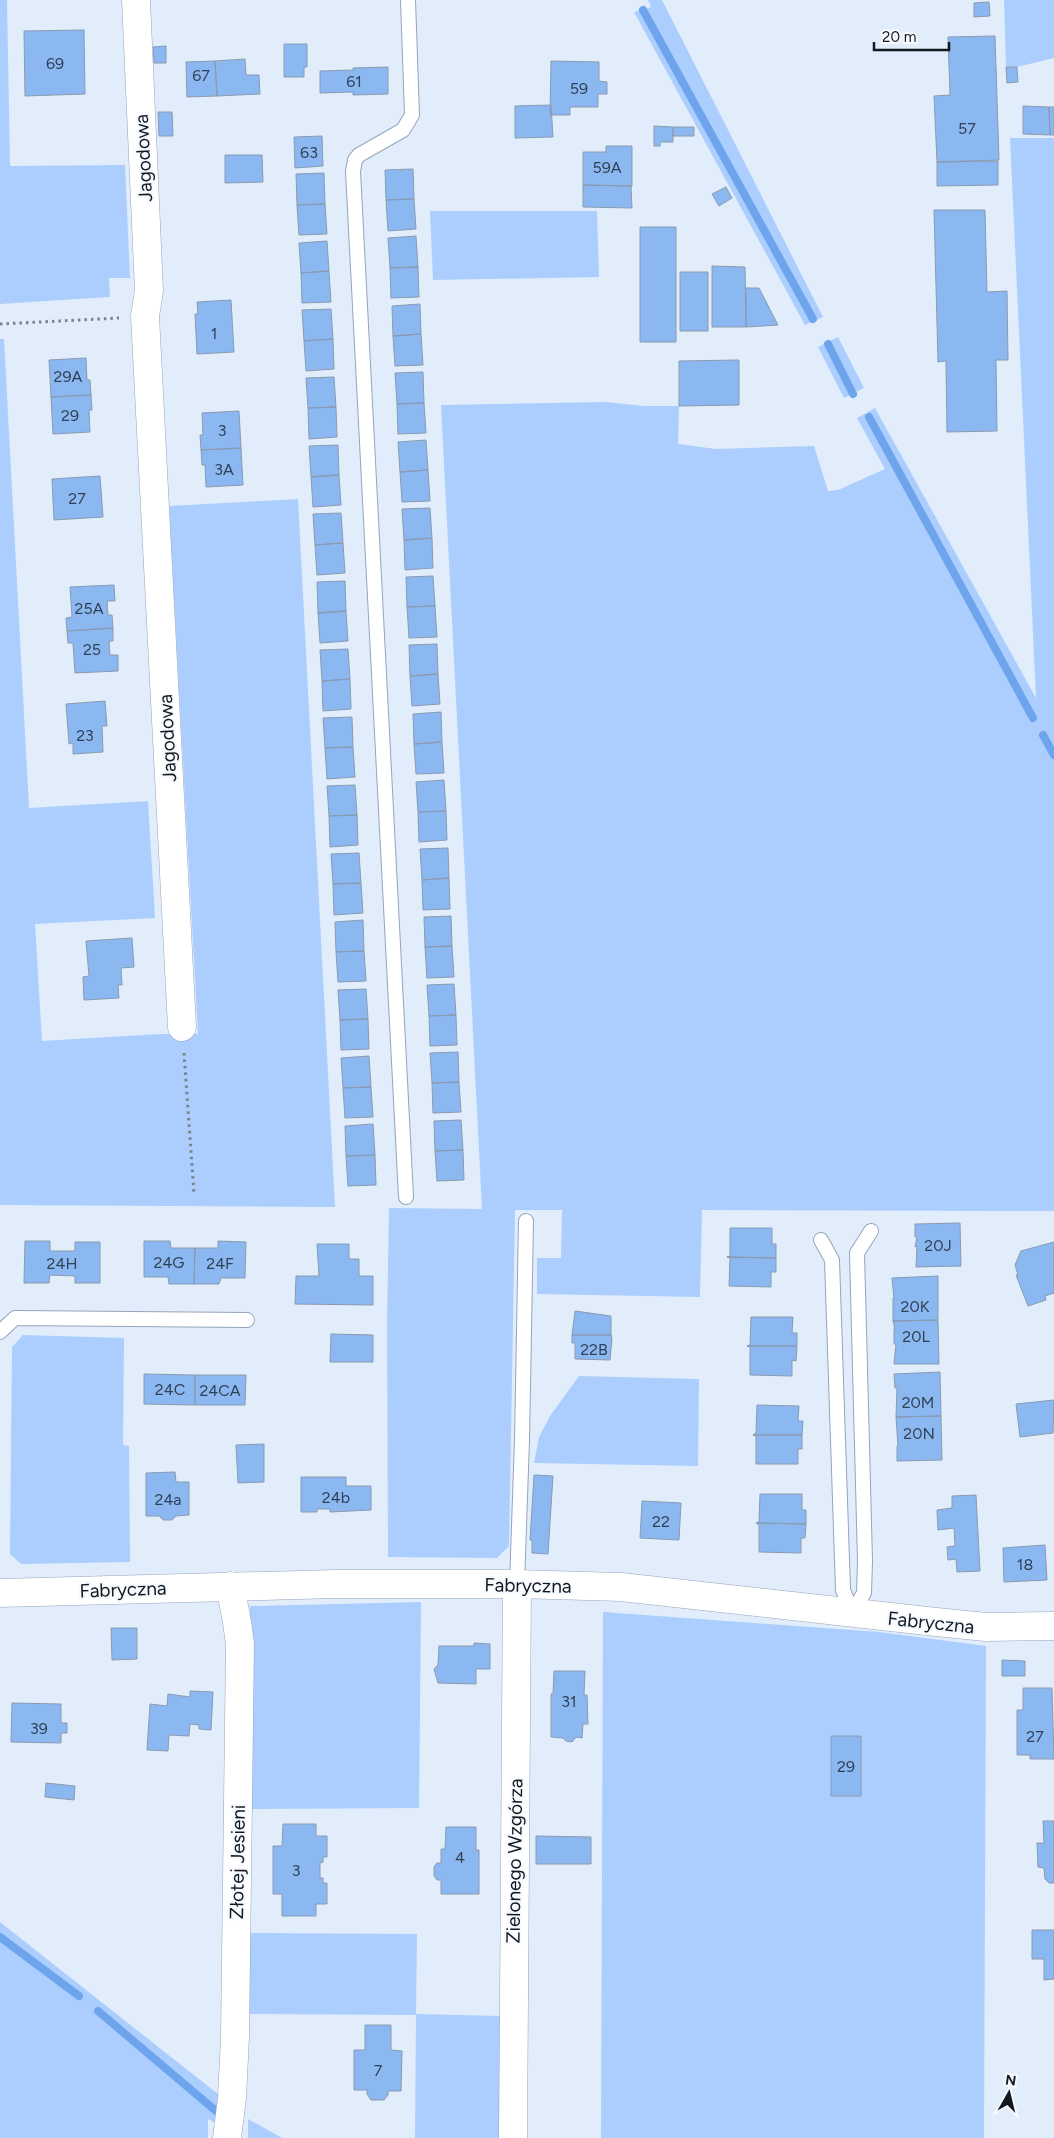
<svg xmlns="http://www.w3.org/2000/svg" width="1054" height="2138" viewBox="0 0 1054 2138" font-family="Figtree,sans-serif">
<rect width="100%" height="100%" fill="#e2edfb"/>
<path fill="#abcefe" d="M 0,0 L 7,0 L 10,166 L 125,165 L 130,278 L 109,278 L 110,297 L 0,304 Z
M 648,0 L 662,0 L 823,317 L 805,325 L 634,12 L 651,7 Z
M 1004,0 L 1054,0 L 1054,58 L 1017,67 L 1006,67 Z
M 1010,138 L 1054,138 L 1054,1211 L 702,1210 L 700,1297 L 537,1294 L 537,1258 L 561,1258 L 562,1210 L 515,1210 L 509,1546 L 497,1558 L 388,1557 L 387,1324 L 389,1208 L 482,1209 L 441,405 L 605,402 L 644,406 L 679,406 L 678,444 L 716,449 L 814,446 L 828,491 L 838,490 L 885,469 L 857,418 L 875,408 L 1036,698 Z
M 430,211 L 597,211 L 599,277 L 433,280 Z
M 838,337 L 864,388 L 844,398 L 818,347 Z
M 0,339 L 4,339 L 29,808 L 148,801 L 155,918 L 35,924 L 42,1041 L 161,1034 L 198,1034 L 169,506 L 298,499 L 335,1207 L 0,1205 Z
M 23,1335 L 124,1338 L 123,1445 L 129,1446 L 130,1562 L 21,1564 L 10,1554 L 12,1347 Z
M 579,1376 L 699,1379 L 698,1466 L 534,1463 L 539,1437 L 550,1416 Z
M 421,1602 L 419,1808 L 249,1809 L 250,1606 Z
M 603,1612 L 879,1632 L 986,1646 L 984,2138 L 601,2138 Z
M 0,1922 L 223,2098 L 216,2123 L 208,2119 L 208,2138 L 0,2138 Z
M 248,1933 L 417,1934 L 416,2014 L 501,2016 L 500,2138 L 415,2138 L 416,2015 L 244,2014 Z
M 248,2119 L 282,2138 L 248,2138 Z"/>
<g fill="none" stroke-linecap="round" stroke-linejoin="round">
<path stroke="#6ea4ec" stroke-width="8" d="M 643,10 L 813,319
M 828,344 L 853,394
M 869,417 L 1033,718
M 1043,735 L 1054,755
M 0,1937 L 79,1996
M 98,2011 L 216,2111"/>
</g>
<path fill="#8cb8f2" stroke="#8a9ab0" d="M 989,2 L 990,16 L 974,17 L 974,3 Z
M 84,30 L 85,94 L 25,96 L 24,31 Z
M 995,36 L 999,160 L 937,162 L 934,96 L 950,95 L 948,37 Z
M 284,44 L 307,44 L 307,67 L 304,67 L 304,77 L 284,77 Z
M 166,46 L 166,63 L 154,63 L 153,47 Z
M 245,59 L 246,75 L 259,75 L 260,94 L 217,96 L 215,61 Z
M 215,61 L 217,96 L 187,97 L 186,62 Z
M 551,61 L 599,62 L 599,81 L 607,82 L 607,94 L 598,94 L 598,107 L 570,107 L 570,115 L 550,115 Z
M 388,67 L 388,94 L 353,95 L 353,92 L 320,93 L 320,71 L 353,70 L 353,68 Z
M 1006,67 L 1017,67 L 1018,82 L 1007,83 Z
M 551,105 L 553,137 L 515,138 L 515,106 Z
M 1023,106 L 1049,107 L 1050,135 L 1023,134 Z
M 1049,107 L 1054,107 L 1054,135 L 1050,135 Z
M 158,112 L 172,112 L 173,136 L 159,136 Z
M 654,126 L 673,127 L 673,142 L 660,142 L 660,146 L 654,146 Z
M 673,127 L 694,127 L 694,136 L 673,136 Z
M 322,136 L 323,166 L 295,168 L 294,137 Z
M 606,146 L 632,146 L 632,186 L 583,185 L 583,152 L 606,152 Z
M 225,155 L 262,155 L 263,182 L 225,183 Z
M 998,161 L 998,185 L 937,186 L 937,162 Z
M 413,169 L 414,199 L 386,200 L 385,170 Z
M 324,173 L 325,204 L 297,205 L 296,174 Z
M 583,185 L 631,186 L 632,208 L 583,207 Z
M 726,187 L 732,198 L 719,206 L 712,194 Z
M 414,199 L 416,229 L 388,231 L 386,200 Z
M 325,204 L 327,234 L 299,235 L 297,205 Z
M 934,210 L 985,210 L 987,292 L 1007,291 L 1008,360 L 996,360 L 997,431 L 947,432 L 946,361 L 938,362 Z
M 640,227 L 676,227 L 676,342 L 640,342 Z
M 416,236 L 418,267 L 390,268 L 388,238 Z
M 327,241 L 329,271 L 301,273 L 299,243 Z
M 712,266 L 745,267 L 746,327 L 712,327 Z
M 418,267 L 419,297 L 391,298 L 390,268 Z
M 329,271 L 331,302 L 302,303 L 301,273 Z
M 680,272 L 708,272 L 708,331 L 680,331 Z
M 746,288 L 759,288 L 778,325 L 746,327 Z
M 231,300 L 234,352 L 197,354 L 195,314 L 198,314 L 197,302 Z
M 420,304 L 421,334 L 393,336 L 392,306 Z
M 331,309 L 333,339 L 304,341 L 302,310 Z
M 421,334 L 423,365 L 395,366 L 393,336 Z
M 333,339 L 334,369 L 306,371 L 304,341 Z
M 86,358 L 87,380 L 90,380 L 91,395 L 51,397 L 49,360 Z
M 739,360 L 739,405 L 679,406 L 679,361 Z
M 423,372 L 424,403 L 397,404 L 395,373 Z
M 334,377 L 336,407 L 308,408 L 306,378 Z
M 91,395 L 92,410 L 89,410 L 90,432 L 53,434 L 51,397 Z
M 424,403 L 426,433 L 398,434 L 397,404 Z
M 336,407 L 337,437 L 309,439 L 308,408 Z
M 239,411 L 241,448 L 201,450 L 200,435 L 203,435 L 202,413 Z
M 426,440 L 428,470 L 400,472 L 398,442 Z
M 338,445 L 339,475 L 311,477 L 309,446 Z
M 241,448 L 243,485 L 206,487 L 205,465 L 202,465 L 201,450 Z
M 428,470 L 430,501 L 402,502 L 400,472 Z
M 339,475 L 341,505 L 313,507 L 311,477 Z
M 100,476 L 103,517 L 54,520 L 52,479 Z
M 430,508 L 432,538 L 404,540 L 402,509 Z
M 341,513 L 343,543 L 315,545 L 313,514 Z
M 432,538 L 433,568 L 405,570 L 404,540 Z
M 343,543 L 345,573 L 317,575 L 315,545 Z
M 433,576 L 435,606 L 407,607 L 406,577 Z
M 345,581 L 346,611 L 318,613 L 317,582 Z
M 114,585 L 115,601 L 107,601 L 108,615 L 112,615 L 113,628 L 67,631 L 66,618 L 72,617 L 70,587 Z
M 435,606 L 437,637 L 409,638 L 407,607 Z
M 346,611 L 348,641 L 320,643 L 318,613 Z
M 113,628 L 113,641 L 109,641 L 110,655 L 118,655 L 118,671 L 75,673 L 73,643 L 68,643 L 67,631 Z
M 437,644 L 438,674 L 410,676 L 409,645 Z
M 348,649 L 350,679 L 322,681 L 320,650 Z
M 438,674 L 440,704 L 412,706 L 410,676 Z
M 350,679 L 351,709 L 323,711 L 322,681 Z
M 105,701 L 107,726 L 102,726 L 103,752 L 73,754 L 73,743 L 69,744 L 66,704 Z
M 441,712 L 442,742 L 414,744 L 413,714 Z
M 352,717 L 353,747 L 325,748 L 323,718 Z
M 442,742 L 444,773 L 416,774 L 414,744 Z
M 353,747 L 355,777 L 327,779 L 325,748 Z
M 444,780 L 446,811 L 418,812 L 416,782 Z
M 355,785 L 357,815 L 329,816 L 327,786 Z
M 446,811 L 447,840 L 419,842 L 418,812 Z
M 357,815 L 358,845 L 330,847 L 329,816 Z
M 448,848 L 449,878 L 422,880 L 420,849 Z
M 359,853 L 361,883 L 333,884 L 331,854 Z
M 449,878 L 450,909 L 423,910 L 422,880 Z
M 361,883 L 363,913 L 334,915 L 333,884 Z
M 451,916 L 452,946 L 425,947 L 424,917 Z
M 363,920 L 364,951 L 336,952 L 335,922 Z
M 132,938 L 134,967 L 121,968 L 122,985 L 118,985 L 119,998 L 84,1000 L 83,977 L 89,976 L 86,941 Z
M 452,946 L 454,977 L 427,978 L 425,947 Z
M 364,951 L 366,981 L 338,982 L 336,952 Z
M 454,984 L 456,1015 L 429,1016 L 427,985 Z
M 366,989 L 368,1019 L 340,1020 L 338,990 Z
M 456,1015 L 457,1045 L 430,1046 L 429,1016 Z
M 368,1019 L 369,1049 L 341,1050 L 340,1020 Z
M 458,1052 L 459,1082 L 432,1083 L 430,1053 Z
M 369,1056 L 371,1087 L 343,1088 L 341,1058 Z
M 459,1082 L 461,1112 L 433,1113 L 432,1083 Z
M 371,1087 L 373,1117 L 345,1118 L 343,1088 Z
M 461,1120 L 463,1150 L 435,1151 L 434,1121 Z
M 373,1124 L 375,1155 L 346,1156 L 345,1126 Z
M 463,1150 L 464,1180 L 437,1181 L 435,1151 Z
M 375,1155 L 376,1185 L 348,1186 L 346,1156 Z
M 960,1223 L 961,1266 L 916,1267 L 917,1246 L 915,1247 L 917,1237 L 915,1237 L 915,1224 Z
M 730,1228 L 772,1228 L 772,1244 L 776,1244 L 776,1258 L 727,1257 L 730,1256 Z
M 25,1241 L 50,1241 L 50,1251 L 75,1251 L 75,1242 L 100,1242 L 100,1283 L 75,1283 L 75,1276 L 50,1275 L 49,1283 L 24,1283 Z
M 144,1241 L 170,1241 L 171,1248 L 195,1248 L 194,1284 L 169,1284 L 168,1277 L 144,1277 Z
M 218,1241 L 246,1242 L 245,1278 L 221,1278 L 219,1284 L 194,1284 L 195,1248 L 218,1248 Z
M 1054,1242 L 1054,1293 L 1045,1296 L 1046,1300 L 1028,1306 L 1016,1275 L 1018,1275 L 1015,1265 L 1021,1251 Z
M 317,1244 L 349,1244 L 349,1259 L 359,1259 L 359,1276 L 373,1276 L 373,1305 L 295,1304 L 296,1276 L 319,1276 Z
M 727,1257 L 776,1258 L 776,1272 L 771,1272 L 771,1287 L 729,1286 L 730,1258 Z
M 938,1276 L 938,1320 L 893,1321 L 893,1298 L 894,1299 L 892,1278 Z
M 575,1311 L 611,1316 L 611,1335 L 572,1335 Z
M 751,1317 L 793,1317 L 792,1333 L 797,1333 L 797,1346 L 747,1346 L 750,1345 Z
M 938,1320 L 939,1364 L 894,1364 L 896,1344 L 894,1344 L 894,1329 L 895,1329 L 893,1321 Z
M 331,1334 L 373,1335 L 373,1362 L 330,1362 Z
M 572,1335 L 611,1335 L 612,1338 L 610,1360 L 575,1359 L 575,1343 L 572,1343 Z
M 747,1346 L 797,1346 L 796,1361 L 792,1360 L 792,1376 L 750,1375 L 750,1347 Z
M 940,1372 L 941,1416 L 896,1417 L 897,1388 L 895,1388 L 894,1374 Z
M 144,1374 L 195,1375 L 195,1405 L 144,1404 Z
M 195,1375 L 246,1375 L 245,1405 L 195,1405 Z
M 1054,1400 L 1053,1433 L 1020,1437 L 1016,1404 Z
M 757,1405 L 799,1406 L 798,1421 L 803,1421 L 802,1435 L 753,1435 L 756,1433 Z
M 941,1416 L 942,1460 L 897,1461 L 897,1446 L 898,1446 L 896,1417 Z
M 753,1435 L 802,1435 L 802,1449 L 798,1449 L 798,1464 L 756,1464 L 756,1436 Z
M 264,1444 L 264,1482 L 238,1483 L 236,1445 Z
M 175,1472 L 176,1482 L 189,1482 L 189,1515 L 176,1516 L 172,1520 L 163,1520 L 159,1516 L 146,1516 L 146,1473 Z
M 534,1475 L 553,1476 L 548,1554 L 532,1553 L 532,1540 L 530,1540 Z
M 301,1477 L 346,1477 L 346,1486 L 371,1486 L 371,1510 L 330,1512 L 330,1509 L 317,1509 L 317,1512 L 301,1512 Z
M 760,1494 L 802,1494 L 802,1510 L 806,1510 L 806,1524 L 756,1523 L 759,1522 Z
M 976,1495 L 980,1571 L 957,1572 L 956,1559 L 948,1560 L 947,1547 L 955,1546 L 954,1528 L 938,1530 L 937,1510 L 952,1508 L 952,1496 Z
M 642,1501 L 681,1503 L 679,1540 L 640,1538 Z
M 756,1523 L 806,1524 L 805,1538 L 801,1538 L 801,1553 L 759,1552 L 759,1525 Z
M 1045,1545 L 1047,1580 L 1004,1582 L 1003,1548 Z
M 111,1628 L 137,1628 L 137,1659 L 112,1660 Z
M 474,1643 L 490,1644 L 490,1669 L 476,1669 L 476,1684 L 438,1683 L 434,1669 L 438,1665 L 439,1646 L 474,1646 Z
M 1002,1660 L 1025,1661 L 1025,1676 L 1002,1676 Z
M 554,1671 L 585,1671 L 584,1695 L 587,1695 L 588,1724 L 583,1724 L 582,1738 L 576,1737 L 572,1742 L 566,1741 L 563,1738 L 551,1737 L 551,1694 L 553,1694 Z
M 1023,1688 L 1052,1688 L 1054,1759 L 1030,1759 L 1030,1755 L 1017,1755 L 1017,1710 L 1023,1710 Z
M 190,1691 L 213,1692 L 211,1730 L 199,1729 L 199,1725 L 190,1724 L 189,1736 L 169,1735 L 168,1751 L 147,1750 L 150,1704 L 167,1706 L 168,1694 L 190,1697 Z
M 12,1703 L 61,1704 L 61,1723 L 67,1723 L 67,1733 L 61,1733 L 61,1743 L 11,1742 Z
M 831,1736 L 861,1736 L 861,1796 L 831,1796 Z
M 46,1783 L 75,1786 L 74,1800 L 45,1797 Z
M 1043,1821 L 1054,1821 L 1054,1883 L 1049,1883 L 1045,1879 L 1044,1868 L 1038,1867 L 1037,1843 L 1044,1843 Z
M 283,1824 L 316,1824 L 316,1836 L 327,1836 L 327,1857 L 323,1857 L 323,1862 L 320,1863 L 320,1878 L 323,1878 L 323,1883 L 327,1883 L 327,1904 L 316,1904 L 316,1916 L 282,1916 L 282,1894 L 273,1894 L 273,1846 L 282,1846 Z
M 446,1827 L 476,1827 L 476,1850 L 479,1850 L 479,1894 L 441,1894 L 441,1880 L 437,1880 L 434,1876 L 434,1867 L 437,1863 L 441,1863 L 441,1849 L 445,1849 Z
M 536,1836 L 591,1837 L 591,1864 L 536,1864 Z
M 1032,1930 L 1054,1930 L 1054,1979 L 1044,1980 L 1044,1959 L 1032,1959 Z
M 365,2025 L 391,2025 L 391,2050 L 402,2051 L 401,2091 L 388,2091 L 388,2095 L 384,2100 L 371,2100 L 367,2094 L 367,2090 L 354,2090 L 354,2050 L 365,2050 Z"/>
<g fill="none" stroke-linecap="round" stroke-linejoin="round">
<g stroke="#95a5bb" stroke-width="16">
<path id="lane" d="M 406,1197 L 353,171 L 355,160 L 359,155 L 403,130 L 412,115 L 408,0
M 821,1240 L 832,1260 L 843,1590 L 852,1613
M 0,1332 L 15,1318 L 247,1320
M 517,1584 L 522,1440 L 526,1221
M 852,1613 L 864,1593 L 865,1561 L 857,1253 L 871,1231"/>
</g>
<g stroke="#95a5bb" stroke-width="29">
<path id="street" d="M 136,0 L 149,291 L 145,316 L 182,1027
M 0,1593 L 335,1584 L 517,1584 L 621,1587 L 936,1622 L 986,1627 L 1054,1626
M 227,2138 L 232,2098 L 235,2037 L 240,1644 L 237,1622 L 230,1586
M 513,2138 L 517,1584"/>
</g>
<path stroke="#7a828d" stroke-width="3" stroke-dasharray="2.5 4" stroke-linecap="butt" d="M 0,324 L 119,318
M 184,1053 L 194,1194"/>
<use href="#lane" stroke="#fff" stroke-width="14"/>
<use href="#street" stroke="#fff" stroke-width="28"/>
</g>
<g text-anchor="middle" stroke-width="4.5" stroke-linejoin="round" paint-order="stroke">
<g font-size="16" fill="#314155">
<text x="55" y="69">69</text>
<text x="201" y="81">67</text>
<text x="354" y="87">61</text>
<text x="579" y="94">59</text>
<text x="967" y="134">57</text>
<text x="309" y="158">63</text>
<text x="607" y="173">59A</text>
<text x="214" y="339">1</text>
<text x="68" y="382">29A</text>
<text x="70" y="421">29</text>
<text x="222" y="436">3</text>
<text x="224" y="475">3A</text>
<text x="77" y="504">27</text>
<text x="89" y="614">25A</text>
<text x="92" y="655">25</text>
<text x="85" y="741">23</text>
<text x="938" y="1251">20J</text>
<text x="169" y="1268">24G</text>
<text x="62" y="1269">24H</text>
<text x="220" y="1269">24F</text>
<text x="915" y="1312">20K</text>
<text x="916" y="1342">20L</text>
<text x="594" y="1355">22B</text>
<text x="170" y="1395">24C</text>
<text x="220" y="1396">24CA</text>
<text x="918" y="1408">20M</text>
<text x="919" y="1439">20N</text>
<text x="336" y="1503">24b</text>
<text x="168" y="1505">24a</text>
<text x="661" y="1527">22</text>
<text x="1025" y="1570">18</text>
<text x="569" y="1707">31</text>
<text x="39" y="1734">39</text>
<text x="1035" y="1742">27</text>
<text x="846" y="1772">29</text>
<text x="460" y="1863">4</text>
<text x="296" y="1876">3</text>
<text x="378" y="2076">7</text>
</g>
<g font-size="19" fill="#131921" stroke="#f6fafe">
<text transform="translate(143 158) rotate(-93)" y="7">Jagodowa</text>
<text transform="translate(167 738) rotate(-93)" y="7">Jagodowa</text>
<text transform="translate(528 1585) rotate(1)" y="7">Fabryczna</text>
<text transform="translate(123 1589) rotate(-2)" y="7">Fabryczna</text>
<text transform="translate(931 1622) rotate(6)" y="7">Fabryczna</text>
<text transform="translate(514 1861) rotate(-89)" y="7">Zielonego Wzgórza</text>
<text transform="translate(237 1862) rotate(-89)" y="7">Złotej Jesieni</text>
</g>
</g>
<g transform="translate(1009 2093) rotate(8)" stroke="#f6fafe" stroke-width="4" paint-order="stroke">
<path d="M0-4L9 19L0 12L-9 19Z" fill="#131921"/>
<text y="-8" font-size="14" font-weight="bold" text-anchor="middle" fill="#131921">N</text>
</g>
<path d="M874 42v8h75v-8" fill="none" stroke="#131921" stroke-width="2.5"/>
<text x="882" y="42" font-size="15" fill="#131921" stroke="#f6fafe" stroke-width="4" paint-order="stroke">20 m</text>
</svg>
